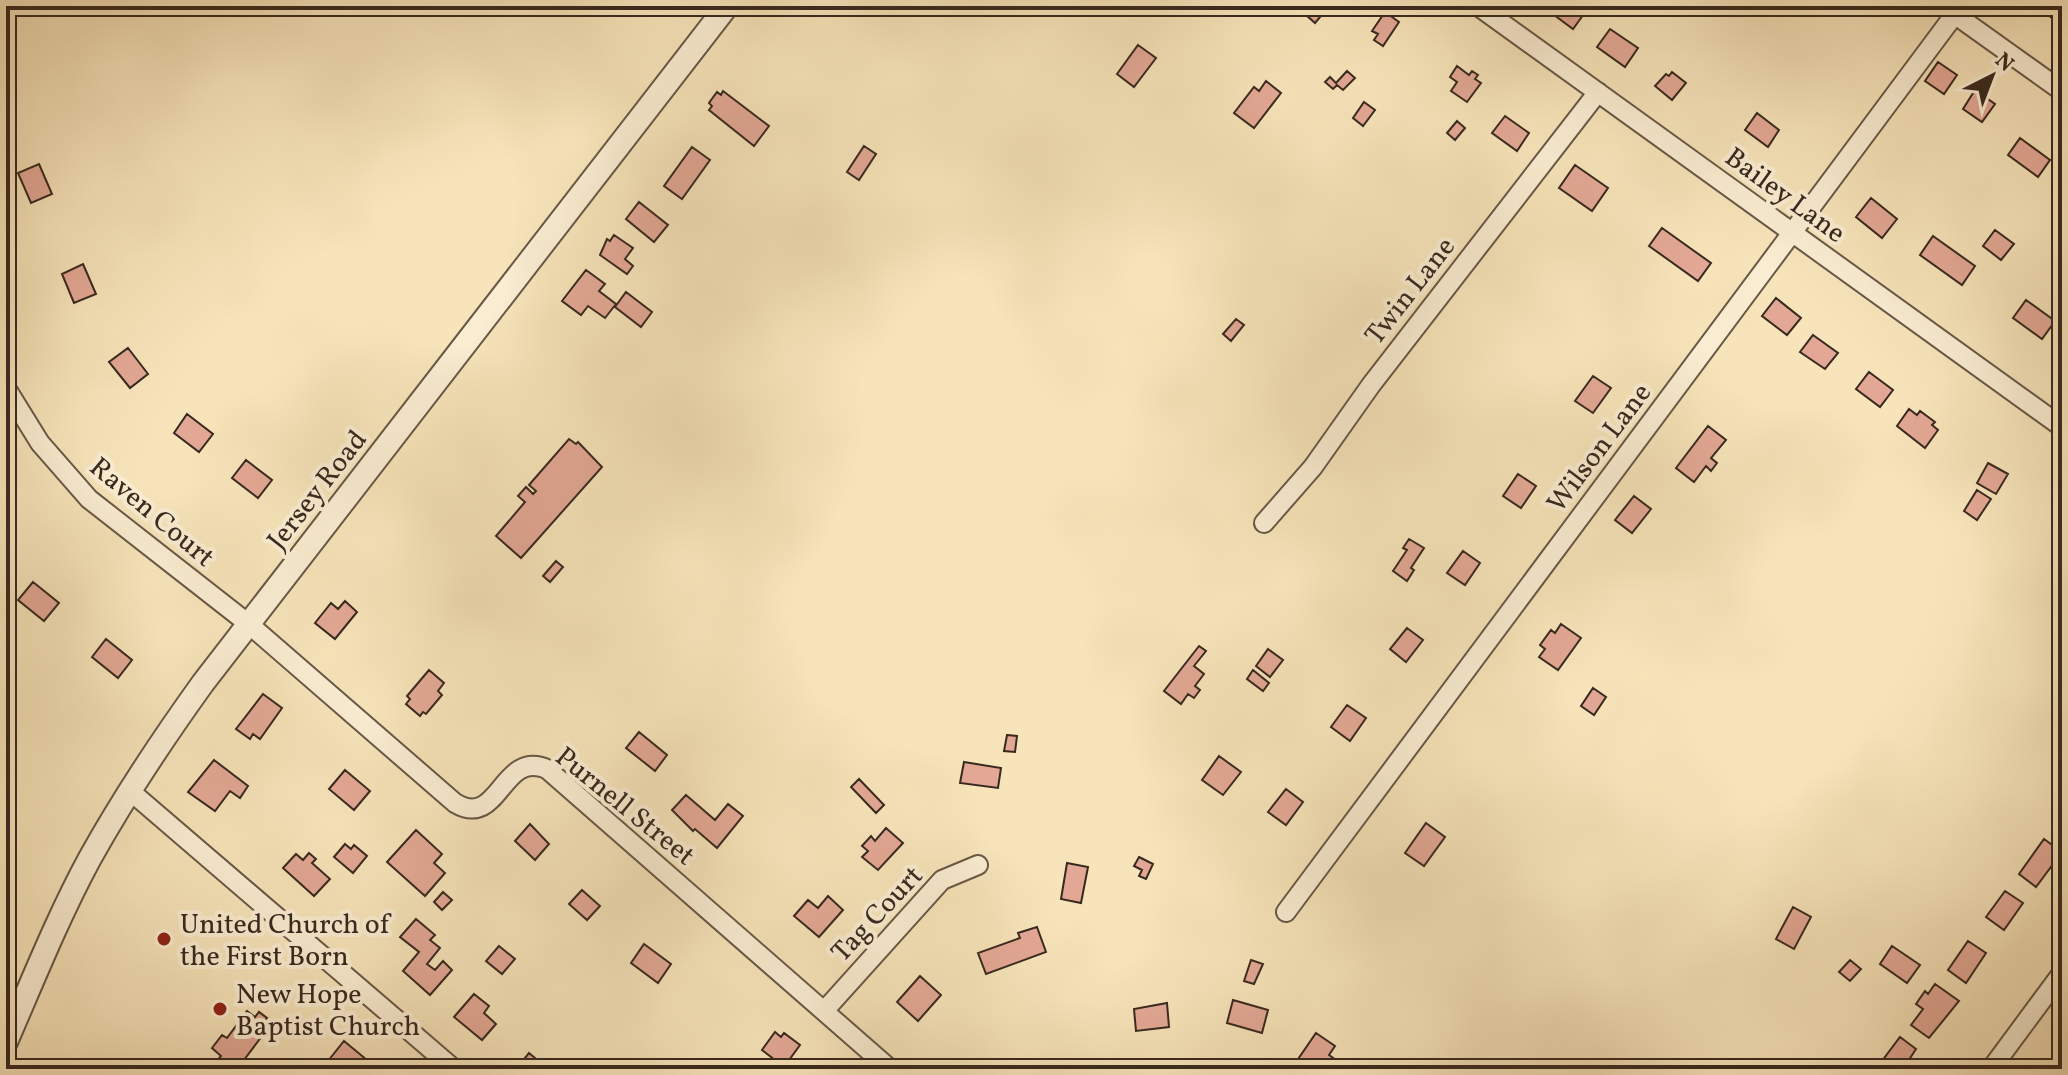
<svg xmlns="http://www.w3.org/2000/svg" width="2068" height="1075" viewBox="0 0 2068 1075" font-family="Vollkorn,serif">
<rect width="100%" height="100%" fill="#f7e4ba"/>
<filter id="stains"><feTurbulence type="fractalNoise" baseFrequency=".0025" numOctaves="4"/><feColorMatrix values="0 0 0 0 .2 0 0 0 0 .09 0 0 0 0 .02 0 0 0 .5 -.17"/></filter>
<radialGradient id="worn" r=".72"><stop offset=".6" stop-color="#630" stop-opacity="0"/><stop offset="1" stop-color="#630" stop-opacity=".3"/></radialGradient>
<path fill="#e3a895" stroke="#38291f" stroke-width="2" d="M 1296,6 L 1320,6 L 1315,12 L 1321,16 L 1315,23 Z
M 1548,6 L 1580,6 L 1586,11 L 1573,29 L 1546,9 Z
M 2035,6 L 2062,6 L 2062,10 L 2055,20 Z
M 1385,12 L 1399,22 L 1383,46 L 1374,40 L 1378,34 L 1372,31 Z
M 1610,29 L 1638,48 L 1625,67 L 1597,47 Z
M 1138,45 L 1156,58 L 1134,87 L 1117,74 Z
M 1938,62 L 1957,75 L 1944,94 L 1925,81 Z
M 1457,66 L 1469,75 L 1472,71 L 1478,75 L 1475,79 L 1481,83 L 1467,102 L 1451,91 L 1457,82 L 1450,77 Z
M 1347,71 L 1355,78 L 1343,90 L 1337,85 L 1333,89 L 1325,82 L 1330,77 L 1336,83 Z
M 1672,72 L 1686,83 L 1672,100 L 1655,86 L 1666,74 L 1669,76 Z
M 1266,81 L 1281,93 L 1254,128 L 1234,113 L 1254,87 L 1259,91 Z
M 1975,90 L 1995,104 L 1982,122 L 1963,109 Z
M 723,91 L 769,126 L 754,146 L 709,110 L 712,106 L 709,103 L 717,92 L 721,95 Z
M 1364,102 L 1375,110 L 1363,126 L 1353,118 Z
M 1757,113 L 1779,130 L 1768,147 L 1745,130 Z
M 1505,116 L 1529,133 L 1517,151 L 1492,133 Z
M 1457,121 L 1465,128 L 1455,140 L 1447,133 Z
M 2020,138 L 2050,160 L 2038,177 L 2008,155 Z
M 864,146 L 876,154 L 859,180 L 847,172 Z
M 692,147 L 710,160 L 682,199 L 664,186 Z
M 39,164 L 52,194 L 31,203 L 18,173 Z
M 1575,165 L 1608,188 L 1592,211 L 1559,188 Z
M 1871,198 L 1897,219 L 1882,238 L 1856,217 Z
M 639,202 L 668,225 L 654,242 L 626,219 Z
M 1662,228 L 1711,263 L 1698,281 L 1649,246 Z
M 1995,230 L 2014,244 L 2001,260 L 1983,246 Z
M 614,235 L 633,248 L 625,259 L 633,266 L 627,274 L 600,255 L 607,239 L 610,241 Z
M 1933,236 L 1975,266 L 1962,285 L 1920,255 Z
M 83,264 L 96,294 L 74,303 L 62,274 Z
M 586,270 L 605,284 L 599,291 L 616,304 L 605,318 L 588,306 L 581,315 L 562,301 Z
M 626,292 L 652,312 L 641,327 L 615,307 Z
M 1776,298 L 1801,318 L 1787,335 L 1762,316 Z
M 2026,300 L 2055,321 L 2042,339 L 2013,318 Z
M 1236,319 L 1244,325 L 1231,341 L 1223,334 Z
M 1813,335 L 1838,353 L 1825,369 L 1800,352 Z
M 128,348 L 148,374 L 130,388 L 109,362 Z
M 1869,372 L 1893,390 L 1880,407 L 1856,389 Z
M 1593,376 L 1611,388 L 1593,413 L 1575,401 Z
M 1909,409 L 1917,415 L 1920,411 L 1935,422 L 1932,425 L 1938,430 L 1925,448 L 1897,426 Z
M 187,414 L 213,434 L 199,452 L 174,433 Z
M 1708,426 L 1726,440 L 1711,458 L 1717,463 L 1711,471 L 1706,466 L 1694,482 L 1676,468 Z
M 569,439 L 576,444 L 578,442 L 602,467 L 521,558 L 496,536 L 525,502 L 518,496 L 526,487 L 533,494 L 536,491 L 529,485 Z
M 246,460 L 272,480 L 258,498 L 232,478 Z
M 1988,463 L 2008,474 L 1996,494 L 1977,483 Z
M 1518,474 L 1536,486 L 1521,508 L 1503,496 Z
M 1977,490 L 1991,499 L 1977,520 L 1964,511 Z
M 1634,496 L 1651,509 L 1632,533 L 1615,520 Z
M 1409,539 L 1424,548 L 1411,568 L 1414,570 L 1407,581 L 1393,571 L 1407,550 L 1403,548 Z
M 1463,551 L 1480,563 L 1465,585 L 1447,573 Z
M 556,561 L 563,567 L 550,582 L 543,576 Z
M 33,582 L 59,603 L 44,621 L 18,600 Z
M 345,601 L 357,612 L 335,639 L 315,623 L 331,603 L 338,609 Z
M 1561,624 L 1581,638 L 1558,670 L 1539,657 L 1545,649 L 1540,645 L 1551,630 L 1555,633 Z
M 1407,628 L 1423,640 L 1406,662 L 1390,649 Z
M 106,639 L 132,660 L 118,678 L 92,657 Z
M 1199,646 L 1206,651 L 1194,666 L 1204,674 L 1195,686 L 1200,690 L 1194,698 L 1188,694 L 1181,704 L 1164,691 Z
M 1268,649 L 1283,660 L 1270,677 L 1256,666 Z
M 429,670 L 444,683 L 438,691 L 442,695 L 426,714 L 423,712 L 420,716 L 406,704 L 410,699 L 407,696 Z
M 1253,670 L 1269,683 L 1263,691 L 1247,679 Z
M 1593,688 L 1606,697 L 1594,715 L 1581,706 Z
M 263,694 L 282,708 L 260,739 L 253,734 L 250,739 L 236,729 Z
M 1347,705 L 1366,718 L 1350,741 L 1331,727 Z
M 639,732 L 667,755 L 655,771 L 626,748 Z
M 1007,735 L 1017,736 L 1015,752 L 1004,751 Z
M 1219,756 L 1241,772 L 1223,795 L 1202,780 Z
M 214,760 L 248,786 L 240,798 L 230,791 L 215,811 L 188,792 Z
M 964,762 L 1001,768 L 998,788 L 960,783 Z
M 345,770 L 370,791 L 354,810 L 329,789 Z
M 859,779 L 884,805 L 876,813 L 851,787 Z
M 1286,789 L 1303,802 L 1286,825 L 1268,812 Z
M 686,795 L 715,820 L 728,804 L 743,816 L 717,848 L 695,829 L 693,831 L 672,810 Z
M 1426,823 L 1445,837 L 1424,866 L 1405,853 Z
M 530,824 L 549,844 L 535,860 L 515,841 Z
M 886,828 L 903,843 L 878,870 L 862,857 L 868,851 L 862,846 L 871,836 L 875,841 Z
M 416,830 L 442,854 L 434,863 L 445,873 L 425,896 L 387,862 Z
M 2044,839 L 2062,852 L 2036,887 L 2019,874 Z
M 345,844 L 351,849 L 354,845 L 367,856 L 353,873 L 334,857 Z
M 309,853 L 316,859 L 312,863 L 330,879 L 314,896 L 283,868 L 296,854 L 303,860 Z
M 1139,857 L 1153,864 L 1146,879 L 1139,876 L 1142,870 L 1134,866 Z
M 1067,863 L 1088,867 L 1081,903 L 1061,899 Z
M 582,890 L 600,906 L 587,920 L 569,904 Z
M 2005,891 L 2023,903 L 2004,930 L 1986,917 Z
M 443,892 L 452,900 L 442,910 L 434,902 Z
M 828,896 L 843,910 L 819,937 L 794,916 L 808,900 L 818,908 Z
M 1793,907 L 1811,917 L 1794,949 L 1776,939 Z
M 416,919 L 435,935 L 430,940 L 440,948 L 427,964 L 435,970 L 443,961 L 452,970 L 430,995 L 403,971 L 419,952 L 400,937 Z
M 1037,927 L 1046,952 L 986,974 L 978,953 L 1020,938 L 1018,933 Z
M 1968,941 L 1986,953 L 1966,983 L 1948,970 Z
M 644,944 L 671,964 L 658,983 L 631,963 Z
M 499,946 L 515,959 L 502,974 L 486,961 Z
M 1892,946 L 1920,965 L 1907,983 L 1880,964 Z
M 1251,960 L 1263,964 L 1254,984 L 1244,981 Z
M 1850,960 L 1861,969 L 1850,981 L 1839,972 Z
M 920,976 L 941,995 L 918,1021 L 897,1002 Z
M 1935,984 L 1959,1001 L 1929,1038 L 1911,1025 L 1923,1009 L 1916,1004 L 1925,991 L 1928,994 Z
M 474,994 L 489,1006 L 484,1013 L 496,1024 L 482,1040 L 454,1017 Z
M 1233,1000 L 1268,1010 L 1262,1033 L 1227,1023 Z
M 1167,1003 L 1169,1027 L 1136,1031 L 1134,1009 Z
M 247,1011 L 255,1017 L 259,1012 L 267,1018 L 262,1024 L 268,1028 L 244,1060 L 255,1069 L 226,1069 L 216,1062 L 221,1056 L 212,1048 L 222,1035 L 227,1038 Z
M 775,1032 L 781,1037 L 784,1033 L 800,1045 L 784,1067 L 762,1050 Z
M 1316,1033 L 1335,1046 L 1329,1055 L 1349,1069 L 1300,1069 L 1294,1065 Z
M 1900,1037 L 1916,1049 L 1903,1069 L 1876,1069 Z
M 344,1041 L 373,1065 L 369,1069 L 338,1069 L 328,1061 Z
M 529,1053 L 548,1069 L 516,1069 Z"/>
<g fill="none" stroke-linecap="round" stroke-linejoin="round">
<g stroke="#685846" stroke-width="22">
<path id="minor" d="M 1478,6 L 2062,427
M 1943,6 L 2062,91
M 6,388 L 40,443 L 89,499 L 250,625 L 455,803 C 500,830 501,749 547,769 L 890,1069
M 1264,523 L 1313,467 L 1371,385 L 1598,92
M 129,790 L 454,1069
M 1286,912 L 1955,14
M 824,1011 L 942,880 L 978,865
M 1991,1069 L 2062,973"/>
</g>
<g stroke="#685846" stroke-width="26">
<path id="tertiary" d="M 6,1042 C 33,980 58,917 90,858 C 124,797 162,740 203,683 L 727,6"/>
</g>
<use href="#minor" stroke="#faedd2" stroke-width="18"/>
<use href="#tertiary" stroke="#faedd2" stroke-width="22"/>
</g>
<g fill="#8f2418" stroke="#faedd2" stroke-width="3">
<circle cx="164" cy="939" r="8"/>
<circle cx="220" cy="1009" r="8"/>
</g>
<g text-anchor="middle" stroke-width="8" stroke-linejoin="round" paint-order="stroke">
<g font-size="28" fill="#38291f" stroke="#faedd2">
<text transform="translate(1786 194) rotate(36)" y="10">Bailey Lane</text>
<text transform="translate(1409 290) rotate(-52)" y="10">Twin Lane</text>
<text transform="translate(1598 447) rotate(-53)" y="10">Wilson Lane</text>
<text transform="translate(316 489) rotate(-52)" y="10">Jersey Road</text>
<text transform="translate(153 511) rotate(40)" y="10">Raven Court</text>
<text transform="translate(626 805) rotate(39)" y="10">Purnell Street</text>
<text transform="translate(876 913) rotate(-47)" y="10">Tag Court</text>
</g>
<g font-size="28" fill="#38291f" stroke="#faedd2" text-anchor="start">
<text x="180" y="933">United Church of<tspan x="180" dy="32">the First Born</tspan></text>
<text x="236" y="1003">New Hope<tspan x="236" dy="32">Baptist Church</tspan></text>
</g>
</g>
<rect width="2068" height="1075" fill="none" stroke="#f7e4ba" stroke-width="32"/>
<rect x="8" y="8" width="2052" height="1059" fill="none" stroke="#38291f" stroke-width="4"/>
<rect x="16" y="16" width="2036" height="1043" fill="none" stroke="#38291f" stroke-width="2"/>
<g transform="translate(1992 76) rotate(42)" stroke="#faedd2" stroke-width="6" paint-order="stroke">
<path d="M0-6L14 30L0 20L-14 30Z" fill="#38291f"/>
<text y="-12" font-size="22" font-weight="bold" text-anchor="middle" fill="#38291f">N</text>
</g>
<rect width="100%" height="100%" filter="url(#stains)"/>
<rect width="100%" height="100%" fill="url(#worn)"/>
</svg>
